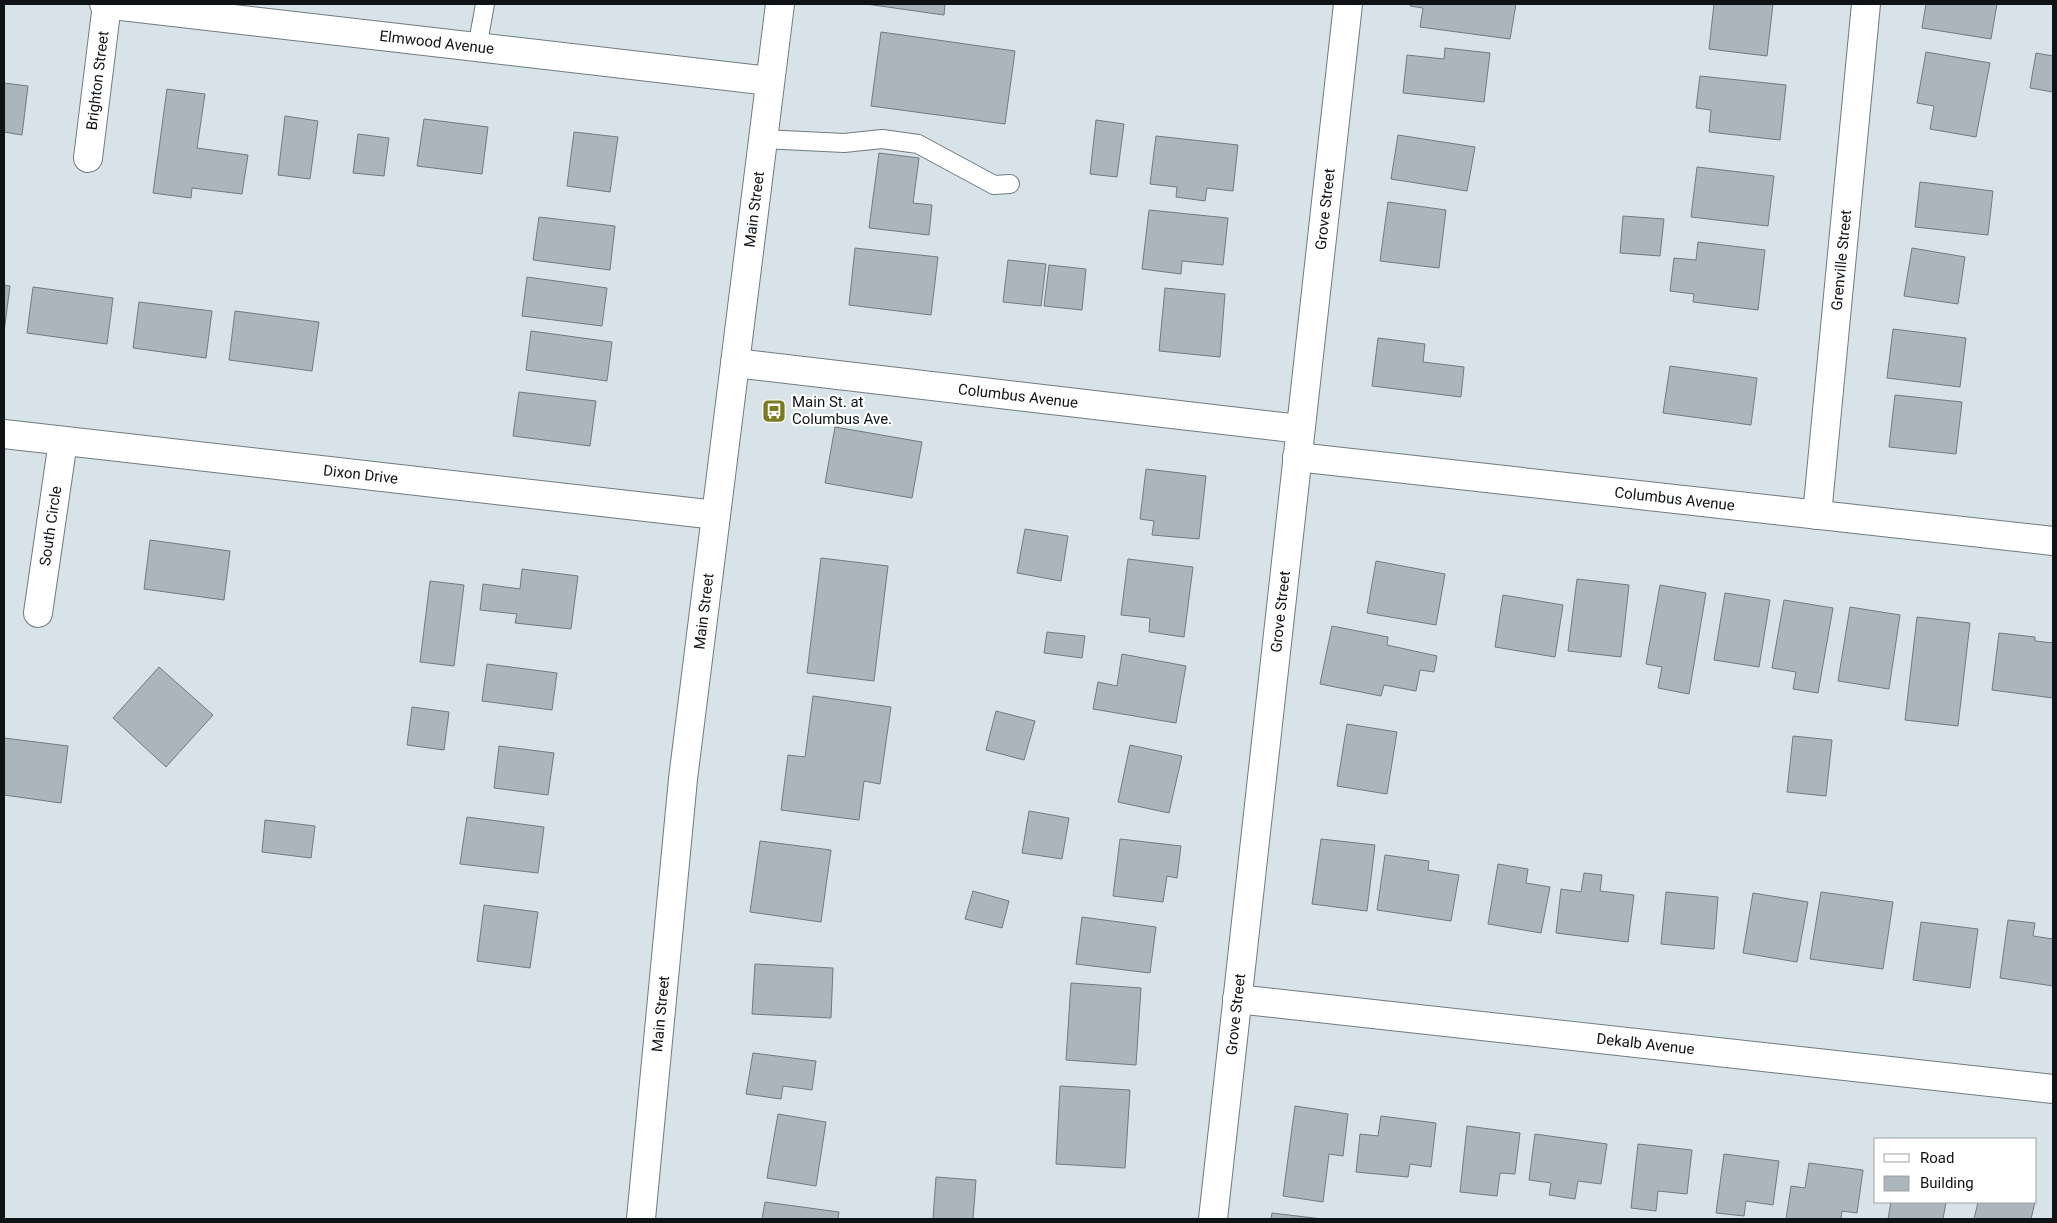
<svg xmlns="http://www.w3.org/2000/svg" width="2057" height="1223" viewBox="0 0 2057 1223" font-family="Roboto,sans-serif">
<rect width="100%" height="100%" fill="#d7e2e9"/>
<path fill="#abb5bc" stroke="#707a80" d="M 866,4 L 945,4 L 944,15 Z
M 1411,4 L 1516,4 L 1510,39 L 1420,27 L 1423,8 L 1410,6 Z
M 1714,4 L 1773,4 L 1767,56 L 1709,49 Z
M 1926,4 L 1997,4 L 1991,39 L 1922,28 Z
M 881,32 L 1015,51 L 1005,124 L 871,106 Z
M 1445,48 L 1490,53 L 1484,102 L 1403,93 L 1407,55 L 1444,59 Z
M 1926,52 L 1990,63 L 1976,137 L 1930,129 L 1934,106 L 1917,103 Z
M 2036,53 L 2053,56 L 2053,92 L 2030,88 Z
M 1700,76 L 1786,85 L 1780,140 L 1709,132 L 1711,110 L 1696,108 Z
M 4,83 L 28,86 L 22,135 L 4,132 Z
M 167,89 L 205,94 L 197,148 L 248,155 L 242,194 L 192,188 L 191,198 L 153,193 Z
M 285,116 L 318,121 L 310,179 L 278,175 Z
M 424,119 L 488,127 L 482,174 L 417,166 Z
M 1096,120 L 1124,124 L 1117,177 L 1090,174 Z
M 574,132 L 618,137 L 610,192 L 567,186 Z
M 358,134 L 389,138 L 384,176 L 353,173 Z
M 1398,135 L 1475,147 L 1467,191 L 1391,179 Z
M 1156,136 L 1238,145 L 1233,191 L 1207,188 L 1205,201 L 1176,197 L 1177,187 L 1150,184 Z
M 879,153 L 919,158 L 913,203 L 932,205 L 929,235 L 869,228 Z
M 1697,167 L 1774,176 L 1768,226 L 1691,217 Z
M 1920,182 L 1993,191 L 1988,235 L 1915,227 Z
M 1388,202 L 1446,210 L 1439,268 L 1380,261 Z
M 1149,210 L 1228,218 L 1223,265 L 1182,261 L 1181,274 L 1142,269 Z
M 1623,216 L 1664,219 L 1660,256 L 1620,253 Z
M 539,217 L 615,226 L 610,270 L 533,260 Z
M 1698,242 L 1765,250 L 1758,310 L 1693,302 L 1694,294 L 1670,291 L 1674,258 L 1696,260 Z
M 855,248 L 938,257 L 931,315 L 849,305 Z
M 1912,248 L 1965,257 L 1958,304 L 1904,296 Z
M 1008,260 L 1046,264 L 1041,306 L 1003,302 Z
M 1049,265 L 1086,269 L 1082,310 L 1044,306 Z
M 527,277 L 607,288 L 602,326 L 522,316 Z
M 4,285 L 10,286 L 4,332 Z
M 33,287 L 113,298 L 107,344 L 27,333 Z
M 1165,288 L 1225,294 L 1220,357 L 1159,351 Z
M 139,302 L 212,311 L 206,358 L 133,348 Z
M 235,311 L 319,322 L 312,371 L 229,360 Z
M 1893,329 L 1966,338 L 1960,387 L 1887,378 Z
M 531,331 L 612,342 L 607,381 L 526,370 Z
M 1378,338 L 1425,344 L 1423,362 L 1464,367 L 1461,397 L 1372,386 Z
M 1670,366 L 1757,378 L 1751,425 L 1663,413 Z
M 519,392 L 596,401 L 590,446 L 513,436 Z
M 1895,395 L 1962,402 L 1956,454 L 1889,447 Z
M 835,427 L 922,442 L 912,498 L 825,483 Z
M 1146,469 L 1206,476 L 1199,539 L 1152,535 L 1154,521 L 1140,519 Z
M 1025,529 L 1068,536 L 1061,581 L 1017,573 Z
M 150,540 L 230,551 L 224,600 L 144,589 Z
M 821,558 L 888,566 L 874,681 L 807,673 Z
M 1128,559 L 1193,567 L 1184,637 L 1149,632 L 1150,618 L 1121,615 Z
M 1376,561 L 1445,574 L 1436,625 L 1367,613 Z
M 522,569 L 578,576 L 571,629 L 515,623 L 517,614 L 480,610 L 483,584 L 520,589 Z
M 1577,579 L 1629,585 L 1621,657 L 1568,651 Z
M 430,581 L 464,585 L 454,666 L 420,662 Z
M 1660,585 L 1706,593 L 1689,694 L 1658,688 L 1662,667 L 1646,664 Z
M 1725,593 L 1770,600 L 1759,667 L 1714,660 Z
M 1503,595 L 1563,605 L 1555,657 L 1495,647 Z
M 1784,600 L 1833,608 L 1818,693 L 1793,689 L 1796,672 L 1772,668 Z
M 1850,607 L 1900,615 L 1889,689 L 1838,681 Z
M 1917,617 L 1970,623 L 1958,726 L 1905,720 Z
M 1332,626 L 1388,637 L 1387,645 L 1437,656 L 1434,672 L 1420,670 L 1416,691 L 1384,685 L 1381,696 L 1320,684 Z
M 1047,632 L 1085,636 L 1082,658 L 1044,653 Z
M 1999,633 L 2035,637 L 2035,641 L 2053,643 L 2053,698 L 1992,690 Z
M 1122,654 L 1186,666 L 1176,723 L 1093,709 L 1098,682 L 1117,686 Z
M 487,664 L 557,673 L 552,710 L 482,701 Z
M 159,667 L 213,715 L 166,767 L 113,718 Z
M 813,696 L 891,707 L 880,784 L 864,781 L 859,820 L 781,810 L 788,755 L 805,757 Z
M 412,707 L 449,712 L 444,750 L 407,745 Z
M 996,711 L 1035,721 L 1024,760 L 986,750 Z
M 1347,724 L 1397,732 L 1387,794 L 1337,786 Z
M 1793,736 L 1832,740 L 1826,796 L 1787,792 Z
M 4,738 L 68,746 L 61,803 L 4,795 Z
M 1130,745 L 1182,756 L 1169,813 L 1118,802 Z
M 499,746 L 554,753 L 548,795 L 494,788 Z
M 1029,811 L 1069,818 L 1062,859 L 1022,853 Z
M 467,817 L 544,827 L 538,873 L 460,864 Z
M 265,820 L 315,826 L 311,858 L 262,852 Z
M 1120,839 L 1181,846 L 1177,878 L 1167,876 L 1163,902 L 1113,896 Z
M 1321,839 L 1375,845 L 1367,911 L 1312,904 Z
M 760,841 L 831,850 L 821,922 L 750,912 Z
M 1385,855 L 1429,861 L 1428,870 L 1459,875 L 1451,921 L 1377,910 Z
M 1498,864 L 1528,869 L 1526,883 L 1550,887 L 1541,933 L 1488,924 Z
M 1584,873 L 1602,875 L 1600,891 L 1634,895 L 1628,942 L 1556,933 L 1561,889 L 1581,892 Z
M 973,891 L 1009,901 L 1002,928 L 965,919 Z
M 1666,892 L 1718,897 L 1714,949 L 1661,944 Z
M 1821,892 L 1893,902 L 1883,969 L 1810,959 Z
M 1753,893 L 1808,902 L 1797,962 L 1743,953 Z
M 484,905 L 538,912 L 530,968 L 477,961 Z
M 1082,917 L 1156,927 L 1150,973 L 1076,964 Z
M 2008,920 L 2035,923 L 2033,936 L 2053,939 L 2053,986 L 2000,978 Z
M 1921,922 L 1978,929 L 1970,988 L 1913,980 Z
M 755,964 L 833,968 L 831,1018 L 752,1014 Z
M 1071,983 L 1141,988 L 1136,1065 L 1066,1060 Z
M 753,1053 L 816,1061 L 812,1090 L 783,1086 L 781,1099 L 746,1094 Z
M 1060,1086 L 1130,1090 L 1125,1168 L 1056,1164 Z
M 1295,1106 L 1348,1114 L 1343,1156 L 1329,1154 L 1323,1202 L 1283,1196 Z
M 778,1114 L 826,1122 L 816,1186 L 767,1178 Z
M 1381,1116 L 1436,1123 L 1431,1167 L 1410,1164 L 1408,1177 L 1356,1172 L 1360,1134 L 1378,1136 Z
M 1467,1126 L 1520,1133 L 1515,1174 L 1500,1173 L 1497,1196 L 1460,1192 Z
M 1535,1134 L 1607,1144 L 1601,1184 L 1578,1181 L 1575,1199 L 1549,1195 L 1551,1183 L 1529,1180 Z
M 1638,1144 L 1692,1150 L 1687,1194 L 1658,1191 L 1656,1211 L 1631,1208 Z
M 1724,1154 L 1779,1161 L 1773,1205 L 1746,1201 L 1744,1216 L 1716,1213 Z
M 1809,1163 L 1863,1170 L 1857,1213 L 1842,1211 L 1841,1219 L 1786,1219 L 1791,1186 L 1805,1188 Z
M 936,1177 L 976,1180 L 973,1219 L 933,1219 Z
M 765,1202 L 839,1212 L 838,1219 L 762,1219 Z
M 1891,1202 L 1946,1202 L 1943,1219 L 1888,1219 Z
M 1978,1202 L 2035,1202 L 2031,1219 L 1974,1219 Z
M 1272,1213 L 1322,1219 L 1271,1219 Z"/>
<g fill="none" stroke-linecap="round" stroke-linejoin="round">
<g stroke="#707a80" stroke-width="20">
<path id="service" d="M 477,48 L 485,4
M 763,139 L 844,143 L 882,139 L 918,144 L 994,185 L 1010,184"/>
</g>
<g stroke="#707a80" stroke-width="30">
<g id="minor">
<path id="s1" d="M 104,4 L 770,81"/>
<path id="s2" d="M 88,158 L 107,4"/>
<path id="s3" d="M 735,363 L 1300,429"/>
<path id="s4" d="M 4,434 L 716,515"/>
<path id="s5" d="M 1297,457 L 2053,541"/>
<path id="s6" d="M 1817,515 L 1866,4"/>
<path id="s7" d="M 38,613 L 63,441"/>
<path id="s8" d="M 1237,999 L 2053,1089"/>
<path id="s9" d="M 1213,1219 L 1348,4"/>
</g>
</g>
<g stroke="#707a80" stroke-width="30">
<g id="secondary">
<path id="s10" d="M 641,1219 L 683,779 L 780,4"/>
</g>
</g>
<use href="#service" stroke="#fff" stroke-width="18"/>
<use href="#minor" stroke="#fff" stroke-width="28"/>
<use href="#secondary" stroke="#fff" stroke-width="28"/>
</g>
<defs>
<g id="bus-square" transform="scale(1.25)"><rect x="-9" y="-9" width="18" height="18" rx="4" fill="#7a7a22" stroke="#fff"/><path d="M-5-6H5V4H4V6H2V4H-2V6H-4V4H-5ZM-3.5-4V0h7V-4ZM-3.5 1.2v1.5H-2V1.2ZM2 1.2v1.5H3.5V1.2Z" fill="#fff"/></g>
</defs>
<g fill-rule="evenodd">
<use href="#bus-square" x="774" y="411"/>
</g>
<g text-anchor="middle" stroke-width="4.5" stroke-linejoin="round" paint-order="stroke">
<g font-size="15" fill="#0f1315" stroke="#fff">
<text dy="5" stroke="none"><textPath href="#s1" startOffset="335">Elmwood Avenue</textPath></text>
<text dy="5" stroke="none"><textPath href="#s2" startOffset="78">Brighton Street</textPath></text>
<text dy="5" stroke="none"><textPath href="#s10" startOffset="1016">Main Street</textPath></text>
<text dy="5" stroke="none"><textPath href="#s9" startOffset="1016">Grove Street</textPath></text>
<text dy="5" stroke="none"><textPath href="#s6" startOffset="256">Grenville Street</textPath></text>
<text dy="5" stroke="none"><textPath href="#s3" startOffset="285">Columbus Avenue</textPath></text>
<text dy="5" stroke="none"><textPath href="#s4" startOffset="359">Dixon Drive</textPath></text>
<text dy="5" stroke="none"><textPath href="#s5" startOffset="380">Columbus Avenue</textPath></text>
<text dy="5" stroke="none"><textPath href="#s7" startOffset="88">South Circle</textPath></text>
<text dy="5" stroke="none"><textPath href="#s10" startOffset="611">Main Street</textPath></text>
<text dy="5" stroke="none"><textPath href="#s9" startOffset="611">Grove Street</textPath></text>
<text dy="5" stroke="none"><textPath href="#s10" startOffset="206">Main Street</textPath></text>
<text dy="5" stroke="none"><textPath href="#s9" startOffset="206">Grove Street</textPath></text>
<text dy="5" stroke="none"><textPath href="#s8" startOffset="411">Dekalb Avenue</textPath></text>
</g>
<g font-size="15" fill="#0f1315" stroke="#fff" text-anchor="start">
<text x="792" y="407">Main St. at<tspan x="792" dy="17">Columbus Ave.</tspan></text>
</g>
</g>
<rect width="2057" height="1223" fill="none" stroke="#0f1315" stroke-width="10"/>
<rect x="1874" y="1138" width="162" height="65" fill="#ffffff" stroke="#9fa1a1"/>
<rect x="1884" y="1154" width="25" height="8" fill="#ffffff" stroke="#9fa1a1"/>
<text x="1920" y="1163" font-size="15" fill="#0f1315">Road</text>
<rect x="1884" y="1176" width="25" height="15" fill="#abb5bc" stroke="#9fa1a1"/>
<text x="1920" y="1188" font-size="15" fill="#0f1315">Building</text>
</svg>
